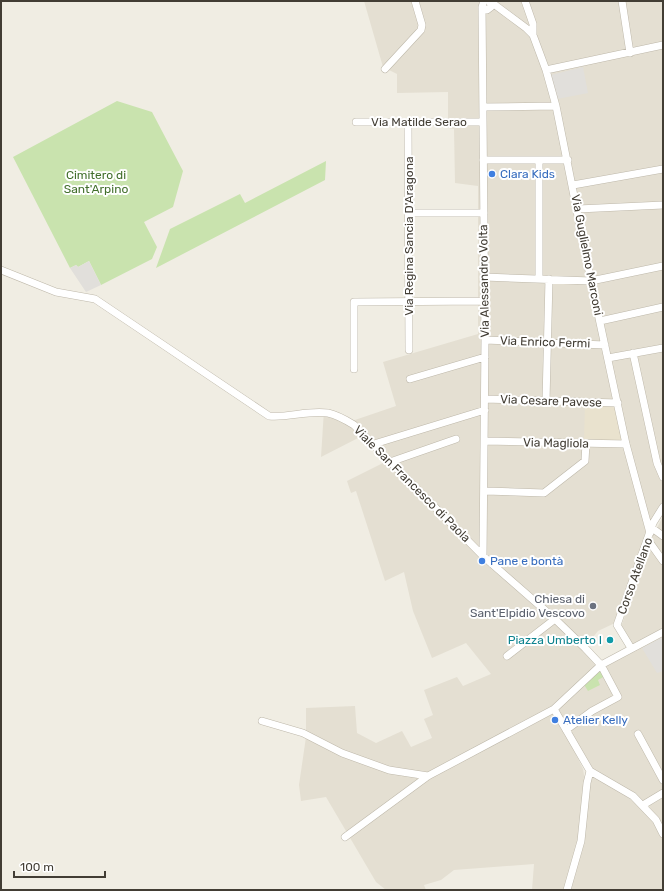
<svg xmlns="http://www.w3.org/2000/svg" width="664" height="891" viewBox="0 0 664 891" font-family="Rubik,sans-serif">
<rect width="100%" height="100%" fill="#f0ede3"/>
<path fill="#e4dfd2" d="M 364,1 L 663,1 L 663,502 L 658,510 L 615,623 L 598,631 L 583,649 L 596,666 L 557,703 L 549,708 L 565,732 L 583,769 L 585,781 L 594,777 L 615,787 L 640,807 L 652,820 L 663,840 L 663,890 L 532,890 L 534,864 L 454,870 L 441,880 L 424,885 L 426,890 L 386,890 L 376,882 L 326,797 L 301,801 L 299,785 L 306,737 L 306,708 L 355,706 L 357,733 L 376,743 L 402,731 L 411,747 L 432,738 L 424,719 L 433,715 L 424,690 L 457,677 L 463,686 L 491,674 L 466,643 L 432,658 L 413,611 L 404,572 L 385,581 L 356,491 L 351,493 L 347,481 L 385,462 L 362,436 L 321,457 L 324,410 L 352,421 L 396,406 L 383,362 L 478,334 L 478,186 L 455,183 L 454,129 L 448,128 L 448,92 L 397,93 L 397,74 L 383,67 Z
M 663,516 L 663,828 L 649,806 L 630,791 L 597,773 L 582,755 L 557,710 L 606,665 L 634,649 L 621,627 L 650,542 Z"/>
<path fill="#e9e2ce" d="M 585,405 L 615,405 L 623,439 L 621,441 L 584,440 Z"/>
<path fill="#c9e3ae" d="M 117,101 L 152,112 L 183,171 L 173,207 L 144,222 L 157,247 L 152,259 L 101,285 L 89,261 L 78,267 L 76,265 L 70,268 L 13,157 Z
M 326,161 L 325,180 L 156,268 L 170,229 L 240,194 L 245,203 Z
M 600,667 L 605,676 L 598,680 L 600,685 L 588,691 L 583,683 Z"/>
<path fill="#e1dfdb" d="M 583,67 L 588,93 L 557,99 L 551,75 Z
M 89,261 L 101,285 L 86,292 L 70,268 L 76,265 L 78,267 Z
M 663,637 L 663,671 L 657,673 L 642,648 Z"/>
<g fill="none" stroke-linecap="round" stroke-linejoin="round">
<g stroke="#beb8aa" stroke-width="8">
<path id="minor" d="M 484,1 L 482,7 L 487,10 L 491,7 L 490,1
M 525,1 L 533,24 L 533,35
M 622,1 L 630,53
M 491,2 L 526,28 L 533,35 L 546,70 L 556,106 L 591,281 L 626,444 L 650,533
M 482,7 L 485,340 L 483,556
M 385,69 L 421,30 L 422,25 L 415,1
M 546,70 L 663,45
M 483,107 L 556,106
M 356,122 L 483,122
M 408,122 L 409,350
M 483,160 L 568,160
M 573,185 L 663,169
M 578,209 L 663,205
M 409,213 L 484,213
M 1,270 L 56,292 L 95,299 L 269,416 C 288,418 308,410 328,413 C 337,415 346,420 354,425 L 483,556 L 555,619 L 585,648 L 601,665 L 618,697 L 592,711 L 566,730
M 484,277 L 591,281 L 663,266
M 539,279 L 539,161
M 600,321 L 663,307
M 485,340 L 605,345
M 633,353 L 657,463 L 663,477
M 608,358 L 663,348
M 354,369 L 354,302 L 485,301
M 410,379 L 485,357
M 485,399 L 618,403
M 546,401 L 549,279
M 485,441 L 626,444
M 374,444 L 485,410
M 390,462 L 456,439
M 485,491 L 544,493 L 585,461 L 586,443
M 652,528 L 663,536
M 648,540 L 663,561
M 631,648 L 617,625 L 653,523 L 663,507
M 507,656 L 555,619
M 554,709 L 590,771 L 633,796 L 656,820 L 663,834
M 262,721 L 303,733 L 342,753 L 389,770 L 428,776
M 638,734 L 663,780
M 643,805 L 663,793
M 345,837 L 428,776 L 554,709 L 601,665 L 663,632
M 567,890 L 581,841 L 587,783 L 590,771"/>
</g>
<use href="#minor" stroke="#fff" stroke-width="7"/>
</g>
<g fill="#3f7fe0" stroke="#fff" stroke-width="1.5">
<circle cx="492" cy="174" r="4"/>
<circle cx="482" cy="561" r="4"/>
<circle cx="555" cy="720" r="4"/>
</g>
<circle fill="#6b7280" stroke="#fff" stroke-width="1.5" cx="593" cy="606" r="4"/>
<circle fill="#0f9aa8" stroke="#fff" stroke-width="1.5" cx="610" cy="640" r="4"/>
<g text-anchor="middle" stroke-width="4" stroke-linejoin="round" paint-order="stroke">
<g font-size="12" fill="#423d34" stroke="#fff">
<text x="419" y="126">Via Matilde Serao</text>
<text transform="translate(409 236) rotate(-90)" y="4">Via Regina Sancia D'Aragona</text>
<text transform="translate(587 255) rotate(79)" y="4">Via Guglielmo Marconi</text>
<text transform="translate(484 281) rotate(-91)" y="4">Via Alessandro Volta</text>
<text transform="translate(545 342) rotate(2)" y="4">Via Enrico Fermi</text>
<text transform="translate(551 401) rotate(2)" y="4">Via Cesare Pavese</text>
<text transform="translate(556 443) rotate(1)" y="4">Via Magliola</text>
<text transform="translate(412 484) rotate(45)" y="4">Viale San Francesco di Paola</text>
<text transform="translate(635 576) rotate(-70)" y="4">Corso Atellano</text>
</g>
<g font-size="12" fill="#366cbe" stroke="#fff" text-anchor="start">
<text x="500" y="178">Clara Kids</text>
<text x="490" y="565">Pane e bontà</text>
<text x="563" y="724">Atelier Kelly</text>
</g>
<g font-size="12" fill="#426f2c" stroke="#fff">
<text x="96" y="179">Cimitero di<tspan x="96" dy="14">Sant'Arpino</tspan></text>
</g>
<g font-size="12" fill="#5b616d" stroke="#fff" text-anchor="end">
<text x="585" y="603">Chiesa di<tspan x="585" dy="14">Sant'Elpidio Vescovo</tspan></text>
</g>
<g font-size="12" fill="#0d838f" stroke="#fff" text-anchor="end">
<text x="602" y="644">Piazza Umberto I</text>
</g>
</g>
<rect width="664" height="891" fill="none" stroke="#423d34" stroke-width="4"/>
<path d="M14 871v6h91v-6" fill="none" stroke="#423d34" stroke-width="2"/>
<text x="20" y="871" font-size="12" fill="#423d34" stroke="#ffffff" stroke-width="3" paint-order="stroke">100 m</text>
</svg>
